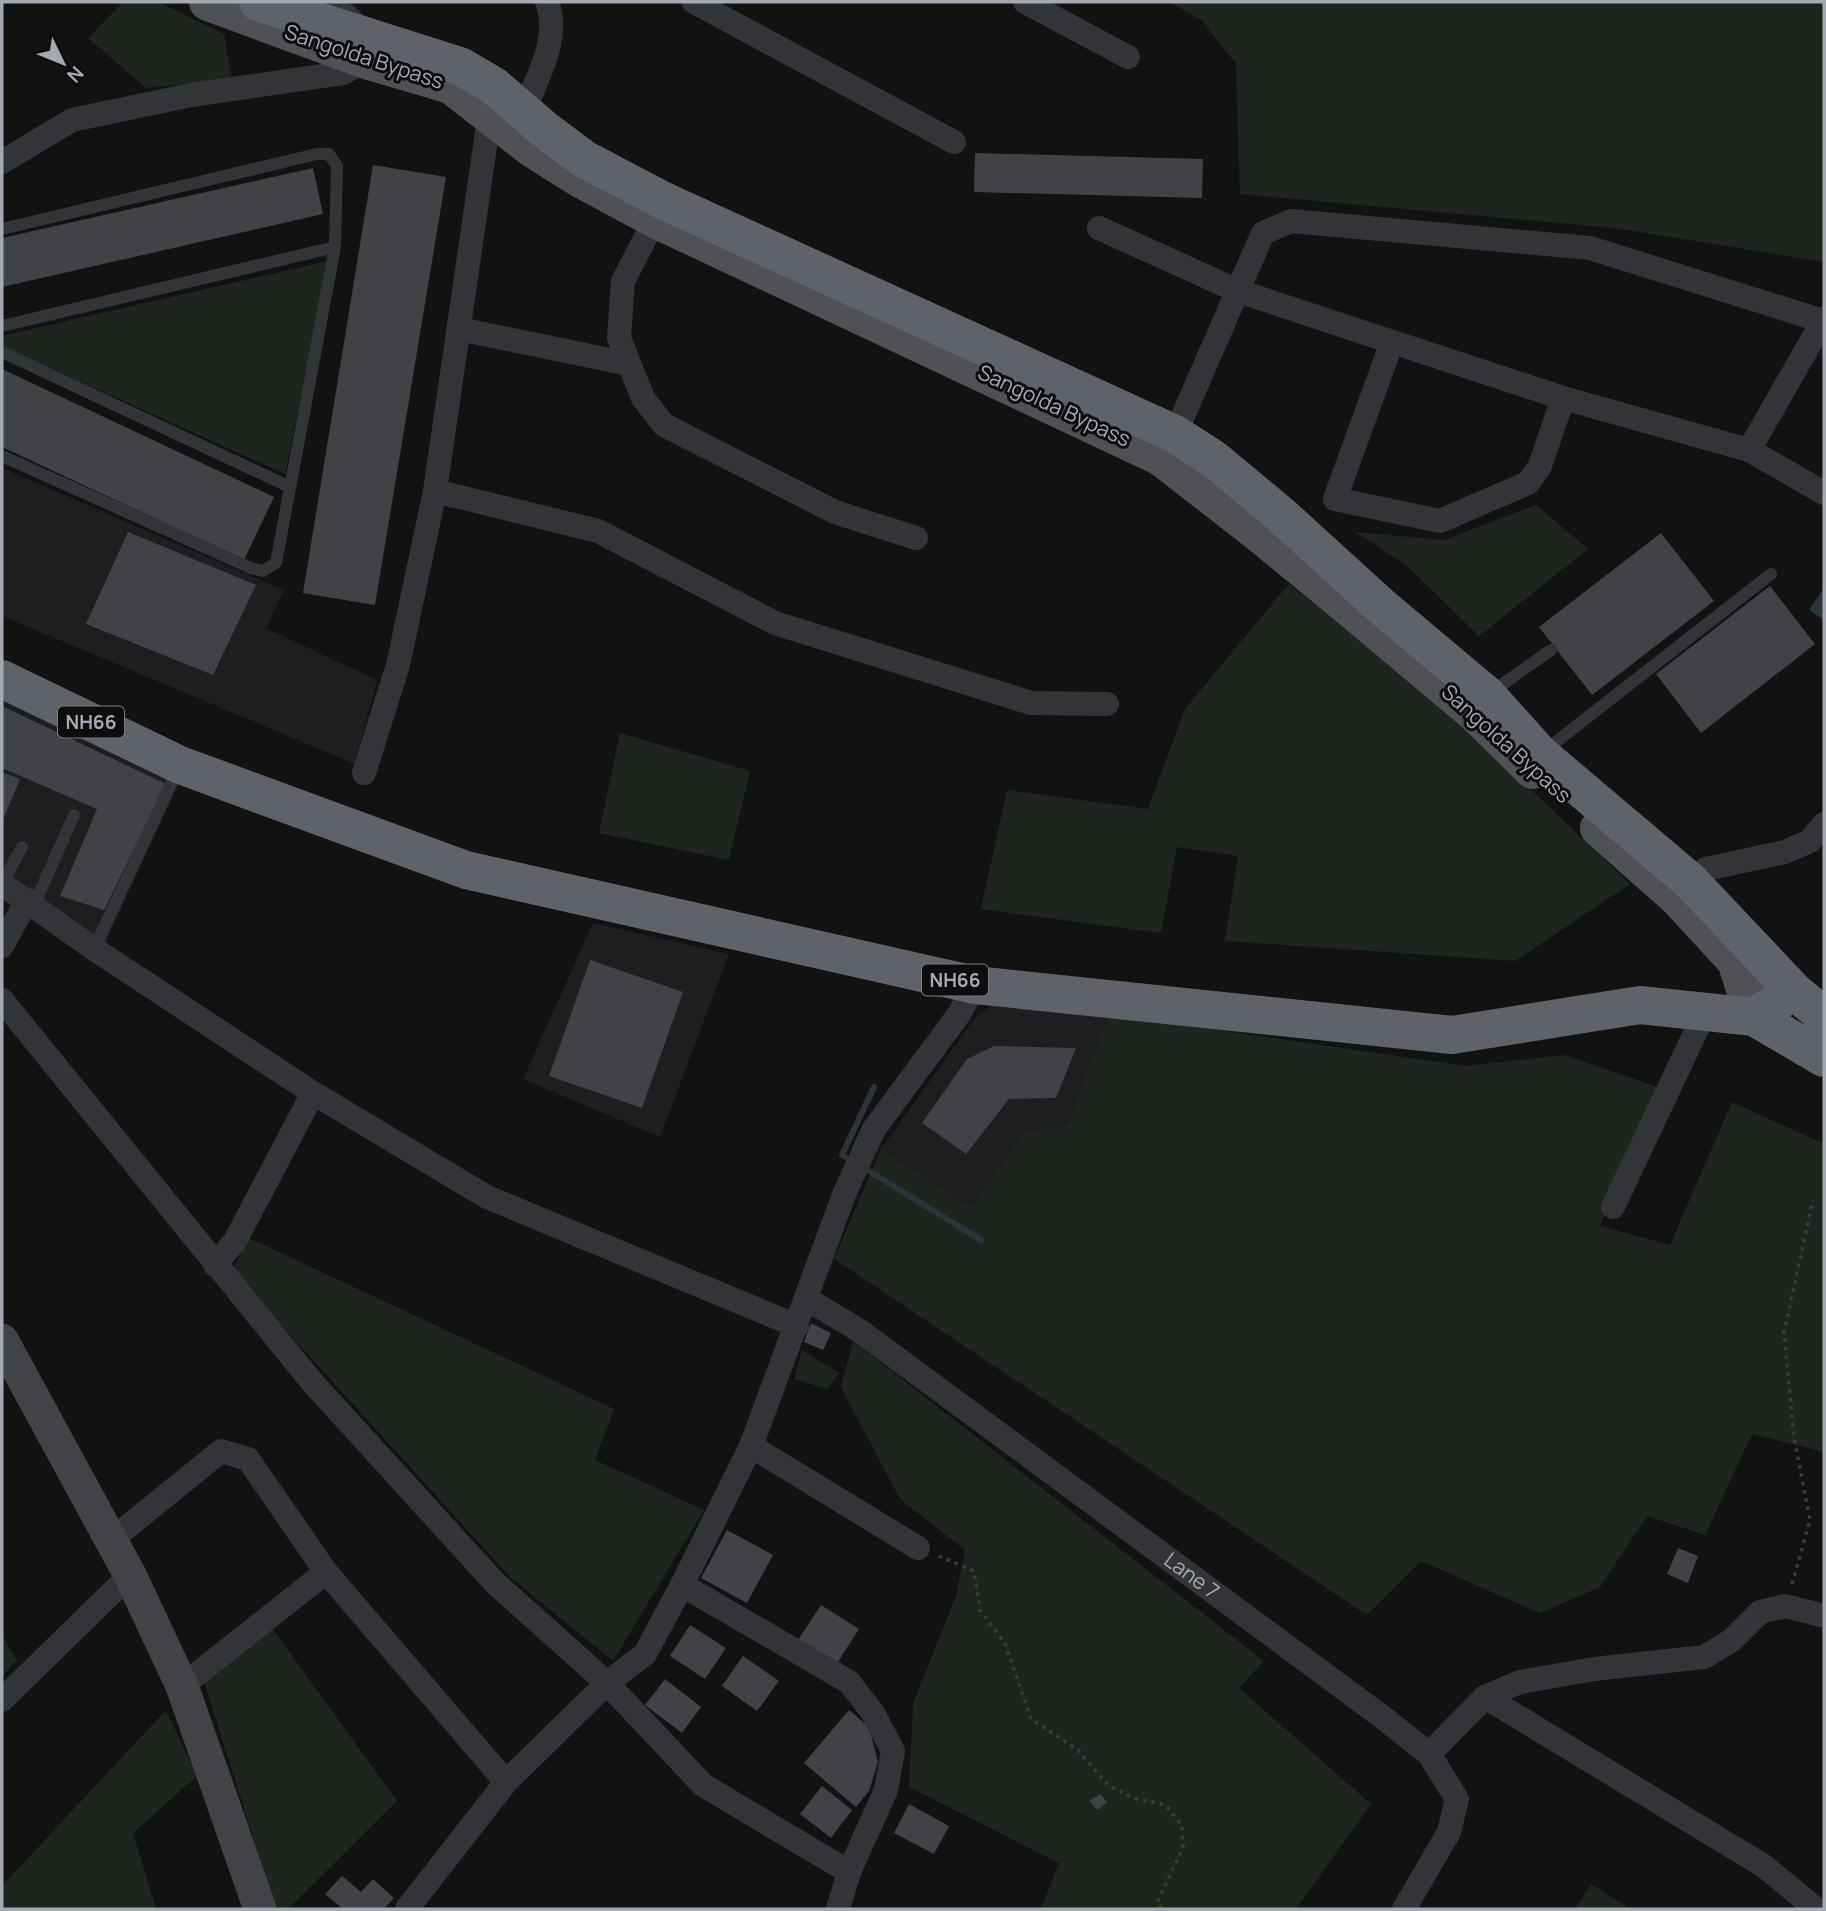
<svg xmlns="http://www.w3.org/2000/svg" width="1826" height="1911" viewBox="0 0 1826 1911" font-family="Manrope,sans-serif">
<rect width="100%" height="100%" fill="#121213"/>
<path fill="#1e1e20" d="M 2,468 L 284,590 L 266,628 L 377,680 L 355,764 L 2,616 Z
M 2,697 L 178,785 L 105,944 L 2,872 Z
M 593,923 L 729,954 L 660,1137 L 523,1079 Z
M 997,1003 L 1108,1014 L 1068,1125 L 1024,1131 L 971,1207 L 881,1149 L 977,1015 Z"/>
<path fill="#1e251f" d="M 123,2 L 158,2 L 224,34 L 232,80 L 146,88 L 88,38 Z
M 1169,2 L 1824,2 L 1824,262 L 1615,228 L 1240,194 L 1236,64 L 1201,20 Z
M 328,261 L 285,474 L 2,346 L 2,336 Z
M 1536,505 L 1588,549 L 1479,636 L 1406,565 L 1355,532 L 1444,540 Z
M 1289,584 L 1452,714 L 1630,884 L 1515,961 L 1225,941 L 1238,856 L 1177,847 L 1161,933 L 981,909 L 1007,790 L 1148,809 L 1185,709 Z
M 620,733 L 750,771 L 729,860 L 599,833 Z
M 1108,1014 L 1465,1066 L 1564,1055 L 1658,1087 L 1600,1226 L 1670,1245 L 1732,1102 L 1824,1144 L 1824,1452 L 1752,1434 L 1705,1535 L 1647,1516 L 1600,1587 L 1540,1613 L 1421,1561 L 1367,1615 L 834,1259 L 881,1149 L 971,1207 L 1024,1131 L 1068,1125 Z
M 249,1238 L 614,1409 L 595,1460 L 704,1510 L 613,1661 L 509,1576 L 232,1271 Z
M 853,1341 L 1264,1661 L 1239,1688 L 1371,1804 L 1296,1909 L 1041,1909 L 1059,1863 L 909,1787 L 913,1704 L 956,1596 L 965,1550 L 900,1499 L 841,1387 Z
M 802,1350 L 839,1373 L 827,1389 L 794,1379 Z
M 272,1628 L 397,1801 L 288,1909 L 276,1909 L 203,1679 Z
M 2,1635 L 17,1660 L 2,1676 Z
M 166,1710 L 197,1776 L 133,1833 L 156,1909 L 2,1909 L 2,1886 Z
M 1591,1884 L 1630,1909 L 1575,1909 Z"/>
<path fill="#2c343a" d="M 1824,588 L 1824,620 L 1809,610 Z"/>
<g fill="none" stroke-linecap="round" stroke-linejoin="round">
<path stroke="#2c343a" stroke-width="6" d="M 854,1162 L 842,1155 L 874,1087
M 864,1168 L 981,1240"/>
</g>
<path fill="#414246" d="M 975,153 L 1203,159 L 1202,198 L 974,192 Z
M 373,165 L 446,177 L 375,605 L 303,593 Z
M 313,168 L 323,214 L 2,287 L 2,238 Z
M 2,369 L 274,497 L 244,560 L 2,447 Z
M 128,532 L 256,585 L 213,675 L 86,624 Z
M 1661,533 L 1714,601 L 1592,695 L 1539,627 Z
M 1770,586 L 1815,644 L 1701,733 L 1656,674 Z
M 2,706 L 166,784 L 104,910 L 60,896 L 97,809 L 2,768 Z
M 2,772 L 20,779 L 2,822 Z
M 590,960 L 683,992 L 642,1108 L 549,1076 Z
M 994,1046 L 1076,1048 L 1056,1098 L 1009,1099 L 966,1154 L 922,1123 L 967,1059 Z
M 811,1323 L 831,1333 L 823,1350 L 804,1342 Z
M 727,1530 L 773,1555 L 747,1603 L 701,1578 Z
M 1678,1548 L 1698,1556 L 1688,1583 L 1667,1574 Z
M 821,1605 L 859,1629 L 834,1668 L 796,1643 Z
M 690,1625 L 726,1648 L 705,1679 L 670,1656 Z
M 743,1656 L 779,1681 L 757,1711 L 722,1686 Z
M 665,1679 L 701,1707 L 682,1733 L 645,1705 Z
M 849,1710 L 869,1727 L 878,1762 L 869,1791 L 856,1807 L 804,1763 Z
M 822,1786 L 852,1810 L 831,1838 L 800,1814 Z
M 1100,1794 L 1107,1802 L 1098,1810 L 1089,1801 Z
M 909,1804 L 949,1826 L 934,1854 L 894,1833 Z
M 342,1876 L 361,1892 L 373,1879 L 394,1898 L 385,1908 L 387,1909 L 343,1909 L 325,1894 Z"/>
<g fill="none" stroke-linecap="round" stroke-linejoin="round">
<path stroke="#393b3e" stroke-width="3.5" stroke-dasharray="3.5 5" stroke-linecap="butt" d="M 939,1556 L 974,1571 L 980,1610 L 1005,1644 L 1031,1719 L 1078,1750 L 1108,1785 L 1133,1798 L 1166,1805 L 1182,1826 L 1183,1847 L 1157,1903 L 1162,1909
M 1792,1584 L 1810,1520 L 1794,1437 L 1784,1332 L 1813,1200"/>
<path stroke="#333437" stroke-width="12" d="M 2,229 L 317,154 L 329,154 L 337,166 L 335,247 L 276,563 L 263,571 L 251,568 L 2,456
M 2,326 L 335,247
M 2,352 L 290,487
M 1490,693 L 1551,650
M 1543,752 L 1771,574
M 2,884 L 22,847
M 34,905 L 74,815
M 94,949 L 178,769"/>
<g stroke="#333437" stroke-width="24">
<path d="M 694,2 L 954,142"/>
<path d="M 1025,2 L 1128,57"/>
<path d="M 524,111 C 537,77 561,38 547,2"/>
<path d="M 2,162 L 72,120 L 191,95 L 343,73 L 366,60 L 372,38 L 330,2"/>
<path d="M 661,208 L 623,281 L 619,338 L 643,398 L 664,425 L 835,512 L 916,538"/>
<path d="M 1099,228 L 1238,291 L 1563,398 L 1749,450 L 1824,493"/>
<path d="M 459,329 L 629,364"/>
<path d="M 1392,342 L 1335,499 L 1440,521 L 1528,483 L 1540,466 L 1563,398"/>
<path d="M 1175,434 L 1263,233 L 1291,221 L 1590,248 L 1823,321"/>
<path d="M 1749,450 L 1824,319"/>
<path d="M 435,491 L 598,531 L 775,623 L 1031,703 L 1107,704"/>
<path d="M 364,773 L 398,665 L 435,491 L 491,105"/>
<path d="M 1690,881 L 1706,869 L 1785,852 L 1810,841 L 1824,824"/>
<path d="M 2,884 L 94,949 L 313,1093 L 487,1197 L 797,1326"/>
<path d="M 2,946 L 27,900"/>
<path d="M 2,1000 L 312,1382 L 495,1583 L 607,1683 L 703,1785 L 849,1872"/>
<path d="M 1613,1207 L 1705,1012"/>
<path d="M 215,1265 L 235,1241 L 313,1093"/>
<path id="s1" d="M 807,1299 L 860,1331 L 1381,1716 L 1429,1754 L 1457,1799 L 1449,1832 L 1404,1909"/>
<path d="M 751,1446 L 918,1548"/>
<path d="M 111,1540 L 221,1451 L 248,1459 L 326,1572 L 506,1782"/>
<path d="M 682,1585 L 849,1682 L 873,1713 L 893,1751 L 886,1790 L 849,1872 L 838,1909"/>
<path d="M 182,1686 L 326,1572"/>
<path d="M 1485,1697 L 1764,1866 L 1816,1909"/>
<path d="M 2,1700 L 130,1575"/>
<path d="M 1429,1754 L 1485,1697 L 1520,1682 L 1594,1669 L 1704,1657 L 1732,1640 L 1760,1612 L 1785,1606 L 1824,1616"/>
<path d="M 407,1909 L 506,1782 L 607,1683 L 645,1654 L 682,1585 L 751,1446 L 845,1192 L 874,1129 L 959,1014 L 975,985"/>
</g>
<path stroke="#414347" stroke-width="33" d="M 2,1340 L 130,1575 L 182,1686 L 260,1909"/>
<path stroke="#4f5156" stroke-width="38" d="M 208,2 L 366,60 L 451,85 L 533,149 L 579,178 L 655,219 L 1161,457 L 1260,534 L 1368,623 L 1476,714 L 1533,770
M 1599,828 L 1678,898 L 1736,961 L 1754,1017"/>
<path stroke="#5f6268" stroke-width="38" d="M 258,2 L 460,66 L 494,86 L 544,129 L 584,159 L 664,201 L 1175,434 L 1215,460 L 1281,515 L 1381,606 L 1487,695 L 1540,754 L 1690,881 L 1794,991 L 1824,1016
M 2,679 L 180,765 L 466,870 L 975,985 L 1452,1035 L 1640,1005 L 1754,1017 L 1794,991
M 1754,1017 L 1824,1058"/>
</g>
<g text-anchor="middle" stroke-width="6" stroke-linejoin="round" paint-order="stroke">
<g fill="#0d0d0e" stroke="#777a81" stroke-width="2">
<rect x="58" y="706.5" width="66" height="31" rx="5"/>
<rect x="922" y="964.5" width="66" height="31" rx="5"/>
</g>
<g font-size="19" font-weight="bold" fill="#a4a9b2">
<text x="91" y="729">NH66</text>
<text x="955" y="987">NH66</text>
</g>
<g font-size="21" fill="#a4a9b2" stroke="#0d0d0e">
<text transform="translate(364 57) rotate(18)" y="7">Sangolda Bypass</text>
<text transform="translate(1054 406) rotate(25)" y="7">Sangolda Bypass</text>
<text transform="translate(1506 744) rotate(42)" y="7">Sangolda Bypass</text>
<text dy="7" stroke="none"><textPath href="#s1" startOffset="474">Lane 7</textPath></text>
</g>
</g>
<rect width="1826" height="1911" fill="none" stroke="#a4a9b2" stroke-width="7"/>
<g transform="translate(63 63) rotate(133)" stroke="#0d0d0e" stroke-width="5" paint-order="stroke">
<path d="M0-5L12 26L0 18L-12 26Z" fill="#a4a9b2"/>
<text y="-10" font-size="19" font-weight="bold" text-anchor="middle" fill="#a4a9b2">N</text>
</g>
</svg>
